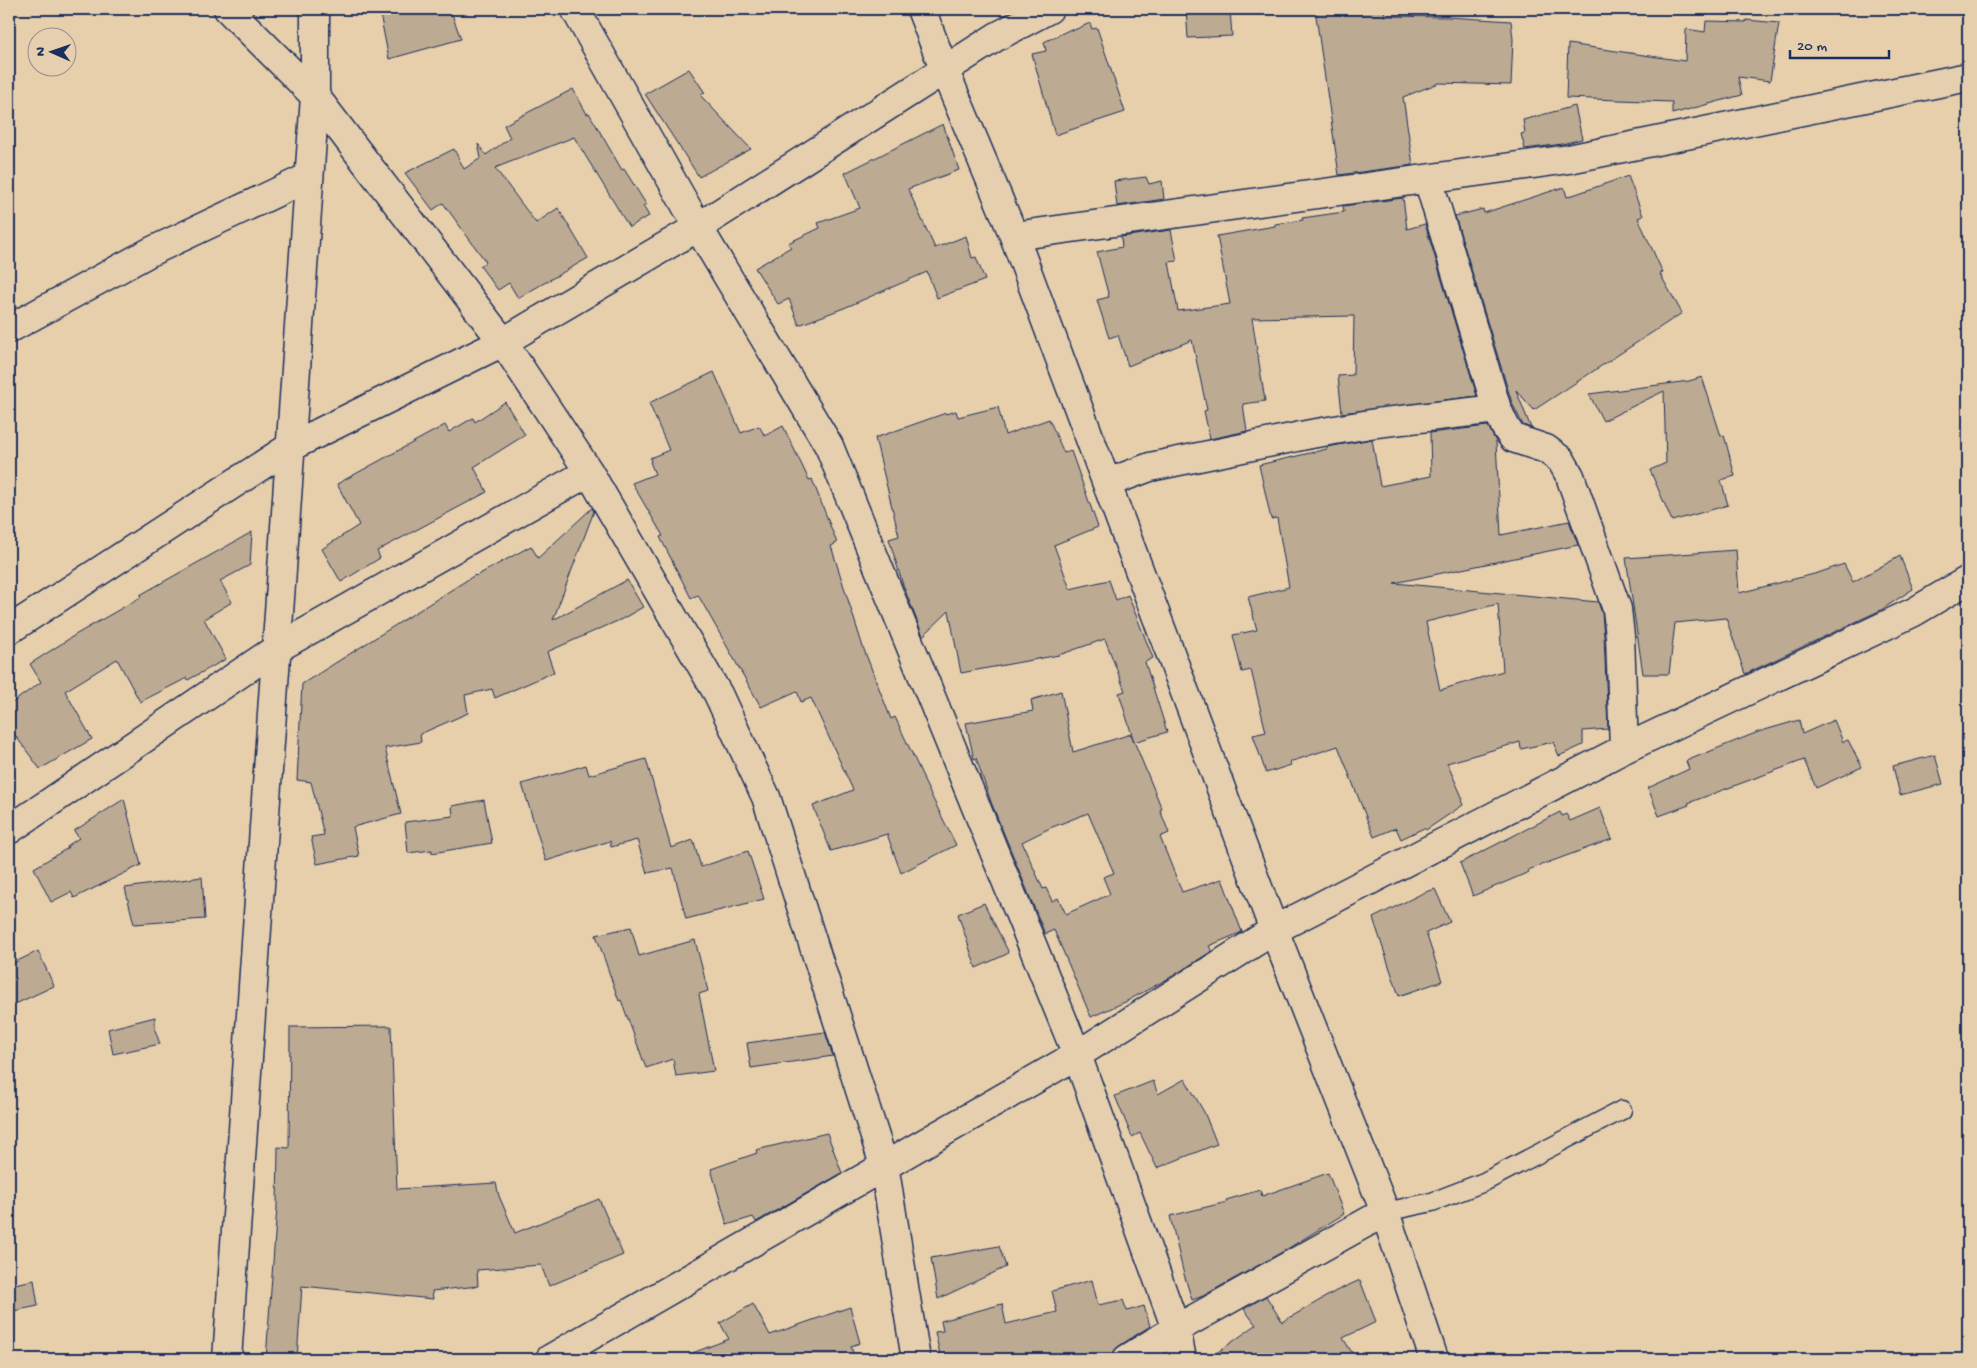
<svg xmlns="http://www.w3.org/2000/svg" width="1977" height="1368" viewBox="0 0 1977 1368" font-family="'Gochi Hand',sans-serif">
<rect width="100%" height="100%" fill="#e7cfac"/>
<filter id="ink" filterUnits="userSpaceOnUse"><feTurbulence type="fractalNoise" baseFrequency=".02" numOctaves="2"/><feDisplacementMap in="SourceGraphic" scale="10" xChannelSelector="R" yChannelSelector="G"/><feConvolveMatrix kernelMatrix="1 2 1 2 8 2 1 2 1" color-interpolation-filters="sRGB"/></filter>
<g filter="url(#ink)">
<path fill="#bcaa92" stroke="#1b2f5e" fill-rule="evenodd" d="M 379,9 L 450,9 L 461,39 L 389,59 Z
M 1186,9 L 1230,9 L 1232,36 L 1188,38 Z
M 1315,9 L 1384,9 L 1385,16 L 1448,17 L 1511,21 L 1513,39 L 1511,85 L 1439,83 L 1403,97 L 1413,165 L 1339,175 Z
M 1746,20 L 1779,23 L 1770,81 L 1738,77 L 1742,95 L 1672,114 L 1672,102 L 1566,98 L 1568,44 L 1685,61 L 1686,29 L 1705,32 L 1706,21 L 1746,22 Z
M 1090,23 L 1092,29 L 1097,28 L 1125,112 L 1055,135 L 1032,54 L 1046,51 L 1044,42 L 1071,29 L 1072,31 Z
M 689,69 L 705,93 L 700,95 L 751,149 L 699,177 L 645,94 Z
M 573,89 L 587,114 L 589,113 L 622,170 L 624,169 L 646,204 L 643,206 L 649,216 L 629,227 L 574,137 L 495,168 L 536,223 L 558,208 L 588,258 L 518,298 L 509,283 L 498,290 L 480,266 L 486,262 L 443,203 L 433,210 L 405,173 L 454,149 L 464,169 L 481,158 L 478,144 L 486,155 L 510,138 L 504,125 Z
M 1575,106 L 1582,139 L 1562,144 L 1525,149 L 1521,134 L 1525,133 L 1523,120 Z
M 943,124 L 959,170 L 908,189 L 935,248 L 966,236 L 972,258 L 976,257 L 985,280 L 937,298 L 927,272 L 844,308 L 799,325 L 789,299 L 778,304 L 755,268 L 791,247 L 788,243 L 820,228 L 818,223 L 860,208 L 845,173 Z
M 1628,176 L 1643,216 L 1638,218 L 1663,273 L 1660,274 L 1682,313 L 1534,410 L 1516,390 L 1531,428 L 1523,425 L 1512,403 L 1455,216 L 1483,209 L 1484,213 L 1564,187 L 1567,197 Z
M 1146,177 L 1149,184 L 1162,181 L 1164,199 L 1117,206 L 1114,181 Z
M 1403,198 L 1407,229 L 1425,224 L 1477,396 L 1342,413 L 1338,376 L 1353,375 L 1354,316 L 1252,318 L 1265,401 L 1243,404 L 1247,431 L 1210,439 L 1204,411 L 1207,410 L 1192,340 L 1128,366 L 1118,335 L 1109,338 L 1097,300 L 1109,297 L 1097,252 L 1122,247 L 1121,237 L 1171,230 L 1177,261 L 1169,262 L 1178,311 L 1230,304 L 1217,236 L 1275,226 L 1275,224 L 1303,220 L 1302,218 L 1344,212 L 1343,206 Z
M 714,372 L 741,433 L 759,426 L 765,436 L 783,426 L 809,480 L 812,479 L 837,543 L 831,546 L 863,647 L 891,719 L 895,717 L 924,779 L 923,779 L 956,845 L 901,873 L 887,834 L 831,851 L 813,806 L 853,790 L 811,698 L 801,702 L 797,691 L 761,707 L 698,595 L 691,598 L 660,537 L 663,536 L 632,483 L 655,474 L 650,462 L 651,462 L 650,458 L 669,450 L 649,403 Z
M 1702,377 L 1721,436 L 1724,435 L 1735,476 L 1721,480 L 1728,505 L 1672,521 L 1650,470 L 1666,463 L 1664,391 L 1603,421 L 1589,394 L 1689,381 Z
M 505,402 L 525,435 L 474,467 L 487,492 L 377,551 L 380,558 L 341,582 L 322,549 L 359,525 L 337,484 L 445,425 L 449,432 L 473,418 L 475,422 Z
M 998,407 L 1005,435 L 1049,419 L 1064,453 L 1071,451 L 1098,527 L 1054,545 L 1070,589 L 1109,580 L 1116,600 L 1128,595 L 1153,658 L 1145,662 L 1167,732 L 1134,742 L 1119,693 L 1125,691 L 1105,639 L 1059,655 L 961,673 L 949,611 L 923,636 L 903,585 L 889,539 L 899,536 L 875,438 L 946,413 L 946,414 L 956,411 L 958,417 Z
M 1488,426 L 1496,442 L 1501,535 L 1569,521 L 1578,545 L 1394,583 L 1598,602 L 1602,613 L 1604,637 L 1608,729 L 1583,731 L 1583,745 L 1559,756 L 1553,742 L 1521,749 L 1520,742 L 1447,763 L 1463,799 L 1461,800 L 1463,805 L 1426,830 L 1424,828 L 1401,839 L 1396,828 L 1374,837 L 1338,746 L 1290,762 L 1291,765 L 1266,773 L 1253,735 L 1266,732 L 1251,670 L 1242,672 L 1233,635 L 1257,630 L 1248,597 L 1289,587 L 1277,518 L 1271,519 L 1259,465 L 1327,449 L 1327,447 L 1372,439 L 1380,486 L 1431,476 L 1430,433 ZM 1498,604 L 1503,671 L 1440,690 L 1426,622 Z
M 592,508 L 594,511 L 553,620 L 627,580 L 643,607 L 622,619 L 547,652 L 554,672 L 495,698 L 492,689 L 465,695 L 468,713 L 420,734 L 421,742 L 385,748 L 401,814 L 353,827 L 359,856 L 317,864 L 311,837 L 324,835 L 311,782 L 297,780 L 302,684 L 475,575 L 476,576 L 531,546 L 538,558 Z
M 252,532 L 250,565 L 220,581 L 232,602 L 204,619 L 226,659 L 188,680 L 187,678 L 140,702 L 117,659 L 65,691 L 92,739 L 40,769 L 9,727 L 9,705 L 41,682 L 30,664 L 75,635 L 141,597 L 140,595 Z
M 1736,550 L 1739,593 L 1818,573 L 1844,564 L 1853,582 L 1900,556 L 1913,589 L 1881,610 L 1745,674 L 1726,618 L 1675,623 L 1669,674 L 1643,674 L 1626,558 Z
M 1061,691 L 1073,752 L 1131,734 L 1162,809 L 1160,810 L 1169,833 L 1160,837 L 1182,892 L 1222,879 L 1242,932 L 1209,946 L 1212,951 L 1173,976 L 1125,1002 L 1091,1017 L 1054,930 L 1045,934 L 991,802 L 976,758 L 974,759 L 966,723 L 1033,711 L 1031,700 ZM 1088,813 L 1114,873 L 1103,877 L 1110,894 L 1066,914 L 1058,898 L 1052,901 L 1046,888 L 1043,889 L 1022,842 L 1050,828 Z
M 1799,720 L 1802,734 L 1834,720 L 1843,742 L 1848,740 L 1862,767 L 1816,788 L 1804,760 L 1688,803 L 1689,805 L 1659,816 L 1648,788 L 1689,769 L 1686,761 L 1758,732 Z
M 1935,755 L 1943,784 L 1900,795 L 1893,766 Z
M 646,759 L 671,848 L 693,840 L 701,867 L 748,851 L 764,899 L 686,919 L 673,868 L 647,873 L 637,840 L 611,847 L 610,841 L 546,861 L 522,784 L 586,765 L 589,775 Z
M 124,799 L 141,865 L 74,898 L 71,892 L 51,902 L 34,868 L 68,848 L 67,846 L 79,838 L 74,831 Z
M 484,800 L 492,843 L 432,853 L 432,850 L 408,853 L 405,822 L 453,816 L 452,806 Z
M 1600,808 L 1612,839 L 1528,870 L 1529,872 L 1473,896 L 1460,863 L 1560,812 L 1562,816 L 1566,814 L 1570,821 Z
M 202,877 L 205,919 L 134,924 L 125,888 Z
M 1435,889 L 1450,922 L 1426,933 L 1442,981 L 1399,996 L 1373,918 L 1423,893 Z
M 984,903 L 1008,951 L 1007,954 L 976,968 L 958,914 Z
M 631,927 L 639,956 L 695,940 L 708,991 L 699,994 L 714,1071 L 676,1076 L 673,1059 L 646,1068 L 621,1000 L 619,1001 L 596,935 Z
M 38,951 L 54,986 L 9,1007 L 9,965 Z
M 155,1017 L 155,1030 L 160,1044 L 113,1054 L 108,1029 Z
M 391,1026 L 397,1189 L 496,1183 L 499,1196 L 515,1233 L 599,1199 L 623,1255 L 549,1286 L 541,1265 L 477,1270 L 478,1286 L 432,1291 L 433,1299 L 302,1286 L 297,1359 L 266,1359 L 277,1207 L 278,1147 L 289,1148 L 290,1027 Z
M 825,1032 L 833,1056 L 751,1068 L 747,1043 Z
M 1185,1079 L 1204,1112 L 1217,1144 L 1157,1168 L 1140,1133 L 1132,1137 L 1115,1096 L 1153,1081 L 1158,1094 Z
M 827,1133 L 842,1173 L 756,1222 L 753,1217 L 727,1225 L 711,1169 L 757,1153 L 756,1150 Z
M 1328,1173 L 1344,1214 L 1284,1251 L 1203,1296 L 1192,1300 L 1183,1271 L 1170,1216 L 1227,1202 L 1226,1200 L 1260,1190 L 1262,1196 Z
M 999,1246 L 1006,1267 L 938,1299 L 931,1258 Z
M 34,1280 L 38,1306 L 9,1312 L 9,1285 Z
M 1092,1280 L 1098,1305 L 1123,1300 L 1127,1311 L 1144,1306 L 1150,1326 L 1119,1346 L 1114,1351 L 1112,1358 L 941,1359 L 935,1332 L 943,1331 L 941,1321 L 1002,1304 L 1006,1324 L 1057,1312 L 1052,1291 Z
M 1360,1280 L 1376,1322 L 1343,1338 L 1356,1359 L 1208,1359 L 1256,1325 L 1244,1309 L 1266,1296 L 1282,1322 L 1336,1291 Z
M 753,1304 L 770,1335 L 850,1307 L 860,1343 L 851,1346 L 855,1359 L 683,1359 L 682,1357 L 729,1339 L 720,1323 Z"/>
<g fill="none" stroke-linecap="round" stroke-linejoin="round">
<g stroke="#1b2f5e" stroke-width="21">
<path id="service" d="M 1385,1212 L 1432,1202 L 1484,1182 L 1622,1110"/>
</g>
<g stroke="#1b2f5e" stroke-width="31">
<path id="minor" d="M 228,9 L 315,96 L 503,342 L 589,472 L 718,694 L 766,797 L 884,1165 L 916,1359
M 575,9 L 698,227 L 829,446 L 1077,1055 L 1176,1329 L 1182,1359
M 921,9 L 944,69 L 1014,236 L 1274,930 L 1385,1212 L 1434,1359
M 1428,179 L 1497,409 L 1506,428 L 1513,438 L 1546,449 L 1561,460 L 1570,476 L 1617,609 L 1620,636 L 1624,749
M 1014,236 L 1569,159 L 1968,77
M 9,329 L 150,252 L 309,177
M 1107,483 L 1150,467 L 1311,434 L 1376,423 L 1497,409
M 9,630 L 290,447 L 503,342 L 698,227 L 996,37 L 1049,9
M 9,830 L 276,649 L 589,472
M 227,1359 L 315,96 L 315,9
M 550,1359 L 1077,1055 L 1274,930 L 1624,749 L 1914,612 L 1968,580
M 1127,1359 L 1176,1329 L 1385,1212"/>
</g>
<use href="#service" stroke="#e5cfaf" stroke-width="18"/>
<use href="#minor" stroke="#e5cfaf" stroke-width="28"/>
</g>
</g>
<rect width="1977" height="1368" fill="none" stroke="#e5cfaf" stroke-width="30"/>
<rect x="15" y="15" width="1947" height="1338" fill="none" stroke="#1b2f5e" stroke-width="2" filter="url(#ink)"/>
<g transform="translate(52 52) rotate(272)"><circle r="24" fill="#e5cfaf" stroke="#948f8f"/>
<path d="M0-4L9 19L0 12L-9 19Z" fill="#1b2f5e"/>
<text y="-8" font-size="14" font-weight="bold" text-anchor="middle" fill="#1b2f5e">N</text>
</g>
<path d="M1790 50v8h99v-8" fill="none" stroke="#1b2f5e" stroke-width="2.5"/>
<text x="1797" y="50" font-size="15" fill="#1b2f5e" stroke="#e5cfaf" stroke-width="4" paint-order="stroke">20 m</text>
</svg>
